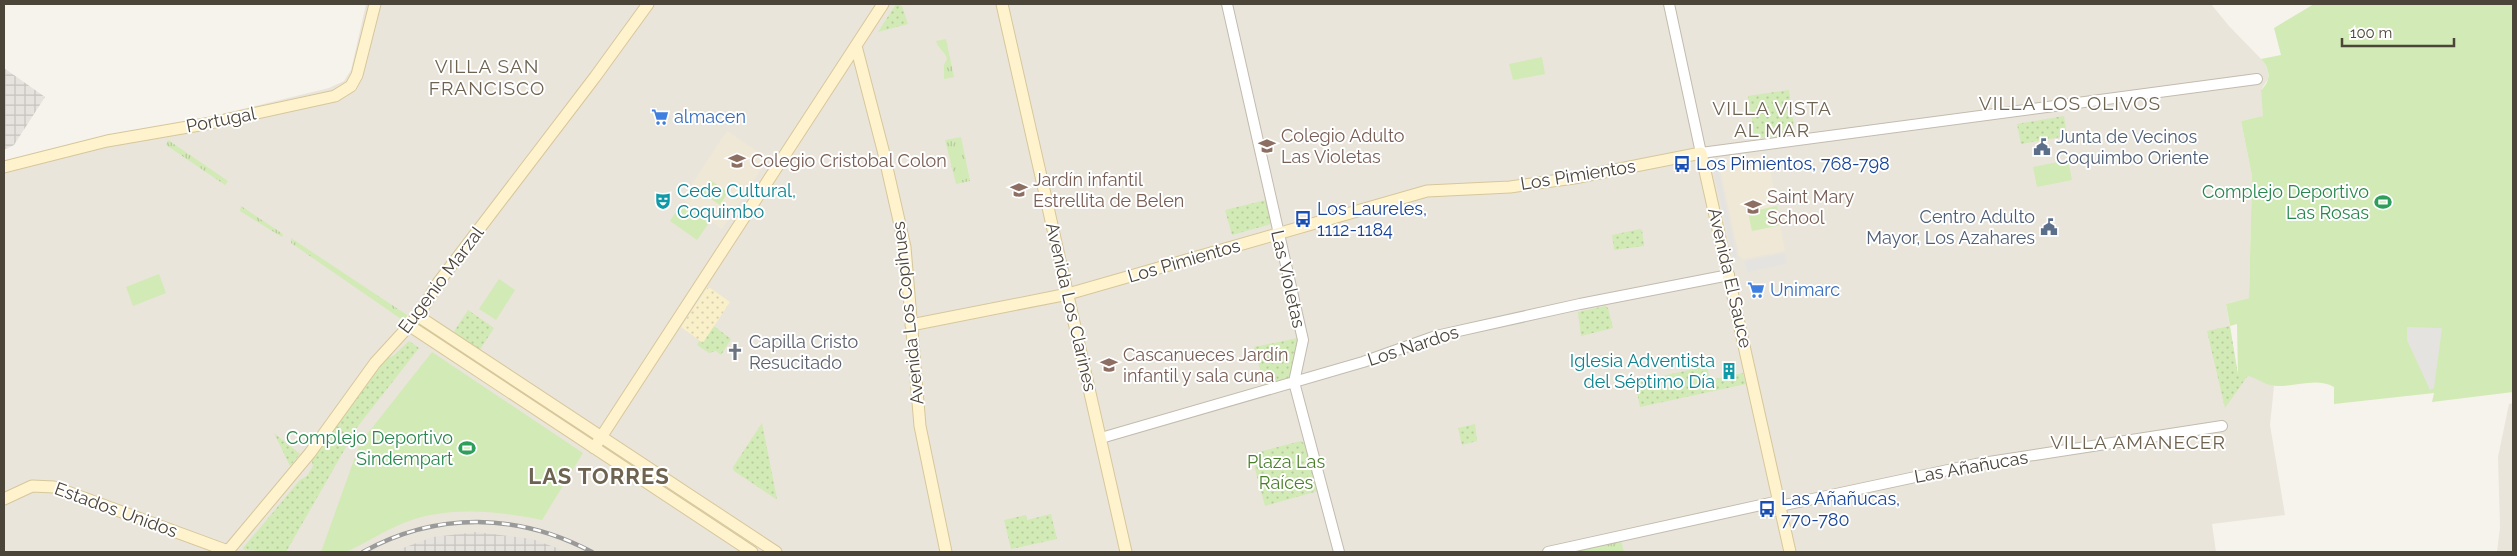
<svg xmlns="http://www.w3.org/2000/svg" width="2517" height="556" viewBox="0 0 2517 556" font-family="Raleway,sans-serif">
<defs>
<pattern id="industrial-grid" width="8" height="8" patternUnits="userSpaceOnUse" patternTransform="scale(1.25)"><rect width="8" height="8" fill="#e6e2dd"/><path d="M0 4h8M4 0v8" fill="none" stroke="#c7c3be"/></pattern>
<pattern id="grass-tufts" width="24" height="20" patternUnits="userSpaceOnUse" patternTransform="scale(1.25)"><rect width="24" height="20" fill="#d2eab5"/><path d="M3 7l-1-3M5 7V3M7 7l1-3M15 17l-1-3M17 17v-4M19 17l1-3" fill="none" stroke="#b6ca9c"/></pattern>
<pattern id="sand-dots" width="8" height="8" patternUnits="userSpaceOnUse" patternTransform="scale(1.25)"><rect width="8" height="8" fill="#f9efc9"/><path d="M2 2h.1M6 6h.1" fill="none" stroke="#d7cead" stroke-width="1.8" stroke-linecap="round"/></pattern>
<pattern id="park-dots" width="8" height="8" patternUnits="userSpaceOnUse" patternTransform="scale(1.25)"><rect width="8" height="8" fill="#d2eab5"/><path d="M2 2h.1M6 6h.1" fill="none" stroke="#b6ca9c" stroke-width="1.8" stroke-linecap="round"/></pattern>
</defs>
<rect width="100%" height="100%" fill="#f6f3ec"/>
<path fill="#eae5da" d="M 366,4 L 2211,4 L 2229,26 L 2264,62 L 2268,70 L 2268,79 L 2261,90 L 2264,116 L 2241,121 L 2252,176 L 2249,298 L 2226,304 L 2238,375 L 2249,374 L 2274,386 L 2270,425 L 2285,515 L 2212,524 L 2216,552 L 4,552 L 4,167 L 329,88 L 344,81 L 351,70 Z
M 2513,403 L 2513,552 L 2497,552 L 2500,527 L 2498,457 L 2509,404 Z"/>
<path fill="url(#industrial-grid)" d="M 4,68 L 45,97 L 14,145 L 4,150 Z
M 477,532 L 532,539 L 568,552 L 392,552 L 433,537 Z"/>
<path fill="#efe8d6" d="M 727,131 L 768,159 L 722,229 L 709,220 L 710,218 L 682,199 Z
M 1763,155 L 1768,159 L 1785,251 L 1743,259 L 1739,256 L 1719,164 L 1722,159 Z"/>
<path fill="url(#grass-tufts)" d="M 946,39 L 954,77 L 944,79 L 944,65 L 947,59 C 946,52 938,49 936,41 Z
M 961,137 L 970,181 L 956,184 L 945,140 Z
M 168,140 L 228,181 L 225,185 L 166,145 Z
M 241,206 L 283,234 L 282,237 L 240,211 Z
M 291,238 L 407,315 L 407,321 L 404,321 L 291,243 Z
M 1621,541 L 1624,552 L 1568,552 Z"/>
<path fill="url(#sand-dots)" d="M 707,288 L 710,288 L 730,302 L 703,343 L 681,327 Z"/>
<path fill="url(#park-dots)" d="M 896,4 L 902,6 L 908,24 L 878,32 Z
M 1789,90 L 1795,134 L 1755,139 L 1748,96 Z
M 2064,116 L 2067,136 L 2021,144 L 2017,124 Z
M 1266,200 L 1271,224 L 1232,235 L 1225,210 Z
M 1640,229 L 1642,230 L 1644,246 L 1614,250 L 1612,235 Z
M 1605,306 L 1608,308 L 1613,328 L 1581,336 L 1578,312 Z
M 468,310 L 494,328 L 479,351 L 453,333 Z
M 714,326 L 731,339 L 721,355 L 716,351 L 709,353 L 697,345 L 699,341 L 703,343 Z
M 2230,326 L 2238,375 L 2249,374 L 2225,408 L 2207,331 Z
M 1297,338 L 1299,348 L 1290,378 L 1264,385 L 1254,347 Z
M 409,341 L 419,348 L 358,426 L 286,552 L 244,550 L 243,548 L 300,480 L 307,476 L 313,466 L 311,458 L 384,359 L 393,356 Z
M 1707,366 L 1710,380 L 1743,373 L 1746,384 L 1640,407 L 1635,382 Z
M 762,423 L 777,499 L 776,499 L 734,471 L 733,467 Z
M 1475,424 L 1477,441 L 1462,445 L 1458,428 Z
M 274,433 L 300,454 L 290,466 Z
M 1301,441 L 1305,444 L 1318,491 L 1265,506 L 1251,454 Z
M 1051,514 L 1057,539 L 1011,549 L 1004,520 L 1026,515 L 1027,520 Z"/>
<path fill="#d2eab5" d="M 2314,4 L 2513,4 L 2513,392 L 2432,402 L 2434,393 L 2334,404 L 2334,387 C 2316,377 2296,387 2276,386 C 2262,385 2255,374 2238,375 L 2237,324 L 2230,326 L 2226,304 L 2249,298 L 2252,176 L 2241,121 L 2263,116 L 2261,90 C 2271,81 2271,69 2261,59 L 2281,55 L 2274,28 Z
M 1542,57 L 1545,74 L 1513,80 L 1509,64 Z
M 2068,160 L 2072,180 L 2037,187 L 2033,167 Z
M 710,180 L 728,192 L 720,205 L 702,193 Z
M 681,204 L 709,223 L 697,240 L 670,221 Z
M 1777,206 L 1781,225 L 1752,231 L 1748,212 Z
M 159,274 L 166,293 L 133,306 L 126,287 Z
M 499,279 L 515,290 L 496,320 L 479,309 Z
M 432,352 L 583,453 L 542,520 C 498,511 449,506 406,522 C 385,530 368,542 348,551 C 341,554 329,552 321,552 L 360,443 Z"/>
<path fill="#e5e3e0" d="M 1713,168 L 1718,169 L 1737,257 L 1733,261 Z
M 1785,253 L 1787,264 L 1747,272 L 1745,261 Z
M 2407,327 L 2442,328 L 2434,388 L 2430,390 L 2407,340 Z"/>
<g fill="none" stroke-linecap="round" stroke-linejoin="round">
<g stroke="#c2bbae" stroke-width="12">
<path id="tertiary" d="M 1227,4 L 1303,340 L 1294,382 L 1339,552
M 1669,4 L 1701,153 L 2257,79
M 1101,438 L 1363,362 L 1436,336 L 1580,304 L 1729,275
M 1780,506 L 1976,464 L 2222,426
M 1548,552 L 1779,501"/>
</g>
<g stroke="#d6c79b" stroke-width="13">
<path id="secondary" d="M 1002,4 L 1126,552
M 856,46 L 883,150 L 905,247 L 920,426 L 946,552
M 4,167 L 107,141 L 211,123 L 335,96 L 351,86 L 357,75 L 375,4
M 418,316 L 776,552
M 911,325 L 1068,294 L 1427,191 L 1510,187 L 1574,178 L 1701,153 L 1790,552
M 410,326 L 752,552
M 594,448 L 883,4
M 4,499 L 32,486 L 54,487 L 228,551 L 310,453 L 375,363 L 418,316 L 438,283 L 595,77 L 648,4"/>
</g>
<use href="#tertiary" stroke="#fff" stroke-width="10"/>
<use href="#secondary" stroke="#fff3cd" stroke-width="11"/>
<g stroke="#9a9a9a" stroke-width="4.5">
<path id="rail" d="M 363,552 C 437,511 519,513 592,552"/>
</g>
<use href="#rail" stroke="#fff" stroke-width="2.5" stroke-dasharray="8" stroke-linecap="butt"/>
</g>
<defs>
<g id="supermarket-bare" transform="scale(1.35)"><path d="M-6-5.5h2.5l.6 2H6L4.5 2H-2.5L-4.4-4H-6ZM-1.5 3.2a1.3 1.3 0 1 0 .1 0ZM3 3.2a1.3 1.3 0 1 0 .1 0Z" fill="#3f7fe0" stroke="#fff" stroke-width="2.5" paint-order="stroke"/></g>
<g id="school-bare" transform="scale(1.35)"><path d="M0-5L7-2L0 1L-7-2ZM-4 1L0 2.5L4 1V4Q0 6-4 4Z" fill="#8d6e63" stroke="#fff" stroke-width="2.5" paint-order="stroke"/></g>
<g id="civic-bare" transform="scale(1.35)"><path d="M-.6-6.5H3V-4.5H.6V-3L4-1V1h2V6H-6V1h2V-1L-.6-3ZM-1.2 2.5V6h2.4V2.5Z" fill="#5c6f8a" stroke="#fff" stroke-width="2.5" paint-order="stroke"/></g>
<g id="bus-bare" transform="scale(1.35)"><path d="M-5-6H5V4H4V6H2V4H-2V6H-4V4H-5ZM-3.5-4V0h7V-4ZM-3.5 1.2v1.5H-2V1.2ZM2 1.2v1.5H3.5V1.2Z" fill="#1a4fb4" stroke="#fff" stroke-width="2.5" paint-order="stroke"/></g>
<g id="theatre-bare" transform="scale(1.35)"><path d="M-5-5.5Q0-4 5-5.5V0Q5 5 0 6Q-5 5-5 0ZM-3.3-2.5H-1v1.5H-3.3ZM1-2.5H3.3v1.5H1ZM-2.8 1Q0 5.5 2.8 1Z" fill="#0f9aa8" stroke="#fff" stroke-width="2.5" paint-order="stroke"/></g>
<g id="stadium-bare" transform="scale(1.35)"><path d="M0-5a6.5 5 0 1 0 0 10a6.5 5 0 1 0 0-10ZM-3.5-1.8h7v3.6h-7Z" fill="#2e9e5b" stroke="#fff" stroke-width="2.5" paint-order="stroke"/></g>
<g id="church-bare" transform="scale(1.35)"><path d="M-1.2-6h2.4v3.5h3.3v2.4h-3.3V6h-2.4V-.1h-3.3v-2.4h3.3Z" fill="#6b7280" stroke="#fff" stroke-width="2.5" paint-order="stroke"/></g>
<g id="building-bare" transform="scale(1.35)"><path d="M-4-6H4V6H1V3H-1V6H-4ZM-2.5-4.3h1.7v1.8h-1.7ZM.8-4.3h1.7v1.8H.8ZM-2.5-1h1.7V.8h-1.7ZM.8-1h1.7V.8H.8Z" fill="#0f9aa8" stroke="#fff" stroke-width="2.5" paint-order="stroke"/></g>
</defs>
<g fill-rule="evenodd">
<use href="#supermarket-bare" x="660" y="117"/>
<use href="#school-bare" x="1267" y="146"/>
<use href="#civic-bare" x="2042" y="147"/>
<use href="#school-bare" x="737" y="161"/>
<use href="#bus-bare" x="1682" y="164"/>
<use href="#school-bare" x="1019" y="190"/>
<use href="#theatre-bare" x="663" y="201"/>
<use href="#stadium-bare" x="2383" y="202"/>
<use href="#school-bare" x="1753" y="207"/>
<use href="#bus-bare" x="1303" y="219"/>
<use href="#civic-bare" x="2049" y="227"/>
<use href="#supermarket-bare" x="1756" y="290"/>
<use href="#church-bare" x="735" y="352"/>
<use href="#school-bare" x="1109" y="365"/>
<use href="#building-bare" x="1729" y="371"/>
<use href="#stadium-bare" x="467" y="448"/>
<use href="#bus-bare" x="1767" y="509"/>
</g>
<g text-anchor="middle" stroke-width="4" stroke-linejoin="round" paint-order="stroke">
<g font-size="18" fill="#366cbe" stroke="#fff" text-anchor="start">
<text x="674" y="123">almacen</text>
<text x="1770" y="296">Unimarc</text>
</g>
<g font-size="18" fill="#4b4439" stroke="#fff">
<text transform="translate(221 120) rotate(-11)" y="6">Portugal</text>
<text transform="translate(1578 175) rotate(-9)" y="6">Los Pimientos</text>
<text transform="translate(1184 261) rotate(-16)" y="6">Los Pimientos</text>
<text transform="translate(1730 278) rotate(77)" y="6">Avenida El Sauce</text>
<text transform="translate(1288 279) rotate(77)" y="6">Las Violetas</text>
<text transform="translate(441 280) rotate(-53)" y="6">Eugenio Marzal</text>
<text transform="translate(1071 307) rotate(77)" y="6">Avenida Los Clarines</text>
<text transform="translate(908 313) rotate(-96)" y="6">Avenida Los Copihues</text>
<text transform="translate(1413 346) rotate(-18)" y="6">Los Nardos</text>
<text transform="translate(1971 467) rotate(-10)" y="6">Las Añañucas</text>
<text transform="translate(116 510) rotate(20)" y="6">Estados Unidos</text>
</g>
<g font-size="18" fill="#785e54" stroke="#fff" text-anchor="start">
<text x="1281" y="142">Colegio Adulto<tspan x="1281" dy="21">Las Violetas</tspan></text>
<text x="751" y="167">Colegio Cristobal Colon</text>
<text x="1033" y="186">Jardín infantil<tspan x="1033" dy="21">Estrellita de Belen</tspan></text>
<text x="1767" y="203">Saint Mary<tspan x="1767" dy="21">School</tspan></text>
<text x="1123" y="361">Cascanueces Jardín<tspan x="1123" dy="21">infantil y sala cuna</tspan></text>
</g>
<g font-size="18" fill="#4e5e75" stroke="#fff" text-anchor="start">
<text x="2056" y="143">Junta de Vecinos<tspan x="2056" dy="21">Coquimbo Oriente</tspan></text>
<text x="2035" y="223" text-anchor="end">Centro Adulto<tspan x="2035" dy="21">Mayor, Los Azahares</tspan></text>
</g>
<g font-size="18" fill="#164399" stroke="#fff" text-anchor="start">
<text x="1696" y="170">Los Pimientos, 768-798</text>
<text x="1317" y="215">Los Laureles,<tspan x="1317" dy="21">1112-1184</tspan></text>
<text x="1781" y="505">Las Añañucas,<tspan x="1781" dy="21">770-780</tspan></text>
</g>
<g font-size="18" fill="#0d838f" stroke="#fff" text-anchor="start">
<text x="677" y="197">Cede Cultural,<tspan x="677" dy="21">Coquimbo</tspan></text>
<text x="1715" y="367" text-anchor="end">Iglesia Adventista<tspan x="1715" dy="21">del Séptimo Día</tspan></text>
</g>
<g font-size="18" fill="#27864d" stroke="#fff" text-anchor="end">
<text x="2369" y="198">Complejo Deportivo<tspan x="2369" dy="21">Las Rosas</tspan></text>
<text x="453" y="444">Complejo Deportivo<tspan x="453" dy="21">Sindempart</tspan></text>
</g>
<g font-size="18" fill="#5b616d" stroke="#fff" text-anchor="start">
<text x="749" y="348">Capilla Cristo<tspan x="749" dy="21">Resucitado</tspan></text>
</g>
<g font-size="18" fill="#4a7f2a" stroke="#fff">
<text x="1286" y="468">Plaza Las<tspan x="1286" dy="21">Raíces</tspan></text>
</g>
<g font-size="19" letter-spacing="1" fill="#6e6250" stroke="#fff">
<text x="487" y="73">VILLA SAN<tspan x="487" dy="22">FRANCISCO</tspan></text>
<text x="2070" y="110">VILLA LOS OLIVOS</text>
<text x="1772" y="115">VILLA VISTA<tspan x="1772" dy="22">AL MAR</tspan></text>
<text x="2138" y="449">VILLA AMANECER</text>
</g>
<g font-size="22" font-weight="bold" letter-spacing="1" fill="#6e6250" stroke="#fff">
<text x="599" y="484">LAS TORRES</text>
</g>
</g>
<rect width="2517" height="556" fill="none" stroke="#4b4439" stroke-width="10"/>
<path d="M2342 38v8h112v-8" fill="none" stroke="#4b4439" stroke-width="2.5"/>
<text x="2350" y="38" font-size="15" fill="#4b4439" stroke="#ffffff" stroke-width="4" paint-order="stroke">100 m</text>
</svg>
